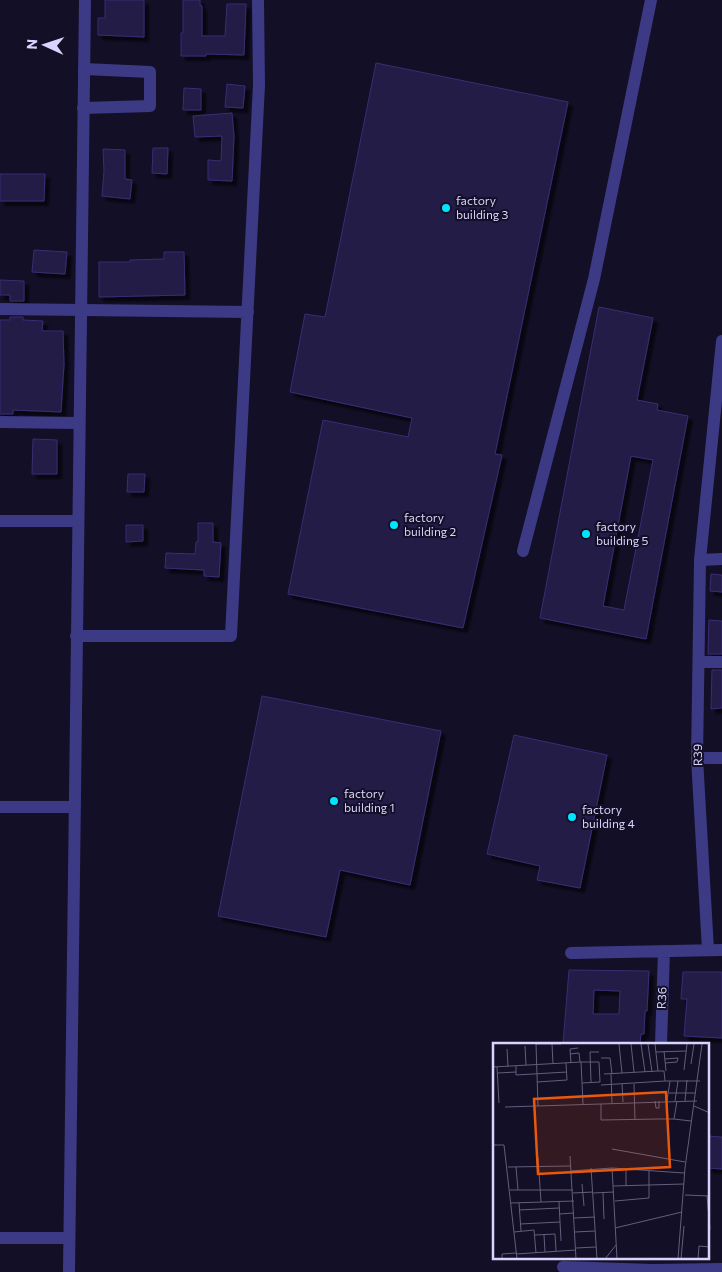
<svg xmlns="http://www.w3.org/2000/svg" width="722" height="1272" viewBox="0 0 722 1272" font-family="Commissioner,sans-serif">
<defs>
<filter id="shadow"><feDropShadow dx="4.5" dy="4.5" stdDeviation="1" flood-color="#0009"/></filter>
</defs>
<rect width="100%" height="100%" fill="#130f26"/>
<path fill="#241b47" stroke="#3b2d73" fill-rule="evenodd" filter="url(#shadow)" d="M 105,0 L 144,0 L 144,37 L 98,35 L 98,18 L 105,18 Z
M 183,0 L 200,0 L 200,5 L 202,6 L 202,36 L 225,36 L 227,4 L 246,4 L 244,55 L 206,54 L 206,56 L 181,56 L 181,33 L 183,33 Z
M 376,63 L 568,102 L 495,454 L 502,455 L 463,628 L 288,594 L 323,420 L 408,437 L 412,418 L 290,392 L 305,314 L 325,317 Z
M 227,84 L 245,86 L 243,108 L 225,107 Z
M 184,88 L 201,89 L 201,110 L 183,110 Z
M 232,113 L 234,136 L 232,181 L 208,180 L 208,160 L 221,161 L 222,136 L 195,137 L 193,116 Z
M 153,148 L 168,148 L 167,174 L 152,173 Z
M 103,149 L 125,150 L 125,179 L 132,180 L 130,199 L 102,196 L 104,171 Z
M 0,174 L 45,174 L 44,201 L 0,201 Z
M 34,250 L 67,252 L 65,274 L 32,272 Z
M 164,252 L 184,252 L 185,295 L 99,297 L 99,262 L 130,262 L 130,260 L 164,259 Z
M 0,280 L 24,281 L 24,301 L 10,301 L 10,295 L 0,295 Z
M 599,307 L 653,318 L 637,400 L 658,404 L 657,410 L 688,416 L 646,639 L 540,618 ZM 631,456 L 653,460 L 624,610 L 603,606 Z
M 10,317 L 23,317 L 23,320 L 43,321 L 42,331 L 63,331 L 64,364 L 61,412 L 13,410 L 13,414 L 0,414 L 0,320 L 10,320 Z
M 33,439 L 57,440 L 57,474 L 32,474 Z
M 128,474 L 145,474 L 144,492 L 127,492 Z
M 198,523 L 213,523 L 213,542 L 221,543 L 219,577 L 204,576 L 204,570 L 165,568 L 166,553 L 195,554 L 196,542 L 198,542 Z
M 126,525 L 143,525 L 143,541 L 126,542 Z
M 711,574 L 722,575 L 722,592 L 710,591 Z
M 709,620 L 722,621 L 722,654 L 708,654 Z
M 712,670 L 722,670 L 722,708 L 711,709 Z
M 262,696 L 441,731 L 410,885 L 340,870 L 326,937 L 218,916 Z
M 514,735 L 607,755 L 580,888 L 537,880 L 540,866 L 487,854 Z
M 569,970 L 649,971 L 647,1011 L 645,1011 L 644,1034 L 641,1034 L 640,1044 L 563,1044 ZM 594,990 L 620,991 L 619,1014 L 593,1014 Z
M 683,972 L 722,972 L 722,1038 L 684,1036 L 687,999 L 681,999 Z
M 708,1136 L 722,1137 L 722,1169 L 708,1168 Z"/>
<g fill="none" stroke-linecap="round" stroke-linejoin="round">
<path stroke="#3d3a85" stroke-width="12" d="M 83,108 L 150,106 L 150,72 L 84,69
M 0,309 L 248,312
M 0,422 L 78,423
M 0,521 L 77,521
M 523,551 L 594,279 L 651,0
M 700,560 L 722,559
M 76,636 L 231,636 L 259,85 L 258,0
M 699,662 L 722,662
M 697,758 L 722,758
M 0,807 L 74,807
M 708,950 L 697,758 L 700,560 L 722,341
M 571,953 L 722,950
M 661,1044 L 664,951
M 0,1238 L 69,1238
M 563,1267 L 652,1270 L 722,1269"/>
<path stroke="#3d3a85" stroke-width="12" d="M 69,1272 L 85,0"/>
</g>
<g fill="#00e5ff" stroke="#130f26" stroke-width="2">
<circle cx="446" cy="208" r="5"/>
<circle cx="394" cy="525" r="5"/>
<circle cx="586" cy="534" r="5"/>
<circle cx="334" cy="801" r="5"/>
<circle cx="572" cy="817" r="5"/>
</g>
<g text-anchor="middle" stroke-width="4" stroke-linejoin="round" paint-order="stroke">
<g font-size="12" fill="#d9d4ff" stroke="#130f26" text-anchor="start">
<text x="456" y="205">factory<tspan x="456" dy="14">building 3</tspan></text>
<text x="404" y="522">factory<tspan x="404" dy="14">building 2</tspan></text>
<text x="596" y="531">factory<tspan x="596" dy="14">building 5</tspan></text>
<text x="344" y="798">factory<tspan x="344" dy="14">building 1</tspan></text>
<text x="582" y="814">factory<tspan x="582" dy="14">building 4</tspan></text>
</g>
<g font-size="12" fill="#d9d4ff" stroke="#130f26">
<text transform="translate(698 755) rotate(-91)" y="4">R39</text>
<text transform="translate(662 998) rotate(-88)" y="4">R36</text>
</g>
</g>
<g transform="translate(493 1043)">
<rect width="216" height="216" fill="#130f26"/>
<path fill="none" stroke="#625e7d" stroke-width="1" d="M 59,1 L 60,21M 126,1 L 129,30M 138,1 L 141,29M 148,1 L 152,29M 155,1 L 159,29M 162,1 L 165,28 L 171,28 L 172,38 L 207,38M 32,3 L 33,22M 14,6 L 15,24M 171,8 L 173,28M 163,9 L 193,8M 77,11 L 86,10 L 87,19M 108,15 L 117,15 L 119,31M 172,16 L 185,15 L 184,19 L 172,20M 78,20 L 77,6 L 85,5M 198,21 L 201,1M 23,23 L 23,32 L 74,29M 0,24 L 88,19M 4,24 L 6,60M 191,27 L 194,1M 5,30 L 23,29M 111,31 L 165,28M 118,31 L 119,60M 44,39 L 74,37 L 73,20M 98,39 L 97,9 L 106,9M 89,40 L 107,39 L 106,19 L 88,19 L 90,61M 129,41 L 130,59M 141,41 L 142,77M 108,42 L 172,38M 176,50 L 202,50M 162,58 L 163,65 L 166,65 L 166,58M 174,58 L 177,38M 182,58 L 185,38M 192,58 L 194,37M 108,61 L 108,77 L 165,76 L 181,76 L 184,58M 45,63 L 43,1 L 68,1M 201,63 L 217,70M 12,64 L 204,58M 181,76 L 198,78M 0,102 L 11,102 L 24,216M 119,106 L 192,119M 77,113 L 83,216M 45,114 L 48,159M 15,124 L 78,123M 23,124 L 25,147M 98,125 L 104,216M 119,125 L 124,216M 133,125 L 133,143M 78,128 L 119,125 L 191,130M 89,141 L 91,163M 120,143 L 191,141M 17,147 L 80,147M 80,150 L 100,149M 100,150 L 121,149M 110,150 L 111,176M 192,152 L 217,153M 214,153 L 217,186M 122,158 L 156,155 L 156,127M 66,159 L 68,198M 18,160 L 81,158M 26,160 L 28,188M 26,167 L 66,165M 66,171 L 81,170M 81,175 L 102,174M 27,181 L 67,179M 122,185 L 189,169M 21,189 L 41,187 L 43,210M 82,189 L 102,188M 42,192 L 62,191 L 63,208M 51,192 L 52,209M 83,205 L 103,204M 23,211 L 83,207M 9,216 L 9,211 L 23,210M 112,216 L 123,202M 185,216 L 192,125 L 209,1M 188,216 L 191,183M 205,216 L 206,203 L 217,204"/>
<path fill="#e8590c" fill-opacity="0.15" stroke="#e8590c" stroke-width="2.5" d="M 173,49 L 177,124 L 45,131 L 41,56 Z"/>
<rect width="216" height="216" fill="none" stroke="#d9d4ff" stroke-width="2.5"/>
</g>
<g transform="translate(45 45) rotate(273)" stroke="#130f26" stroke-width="4" paint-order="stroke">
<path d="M0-4L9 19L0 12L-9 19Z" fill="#d9d4ff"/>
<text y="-8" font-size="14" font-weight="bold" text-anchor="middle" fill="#d9d4ff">N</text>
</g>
</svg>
